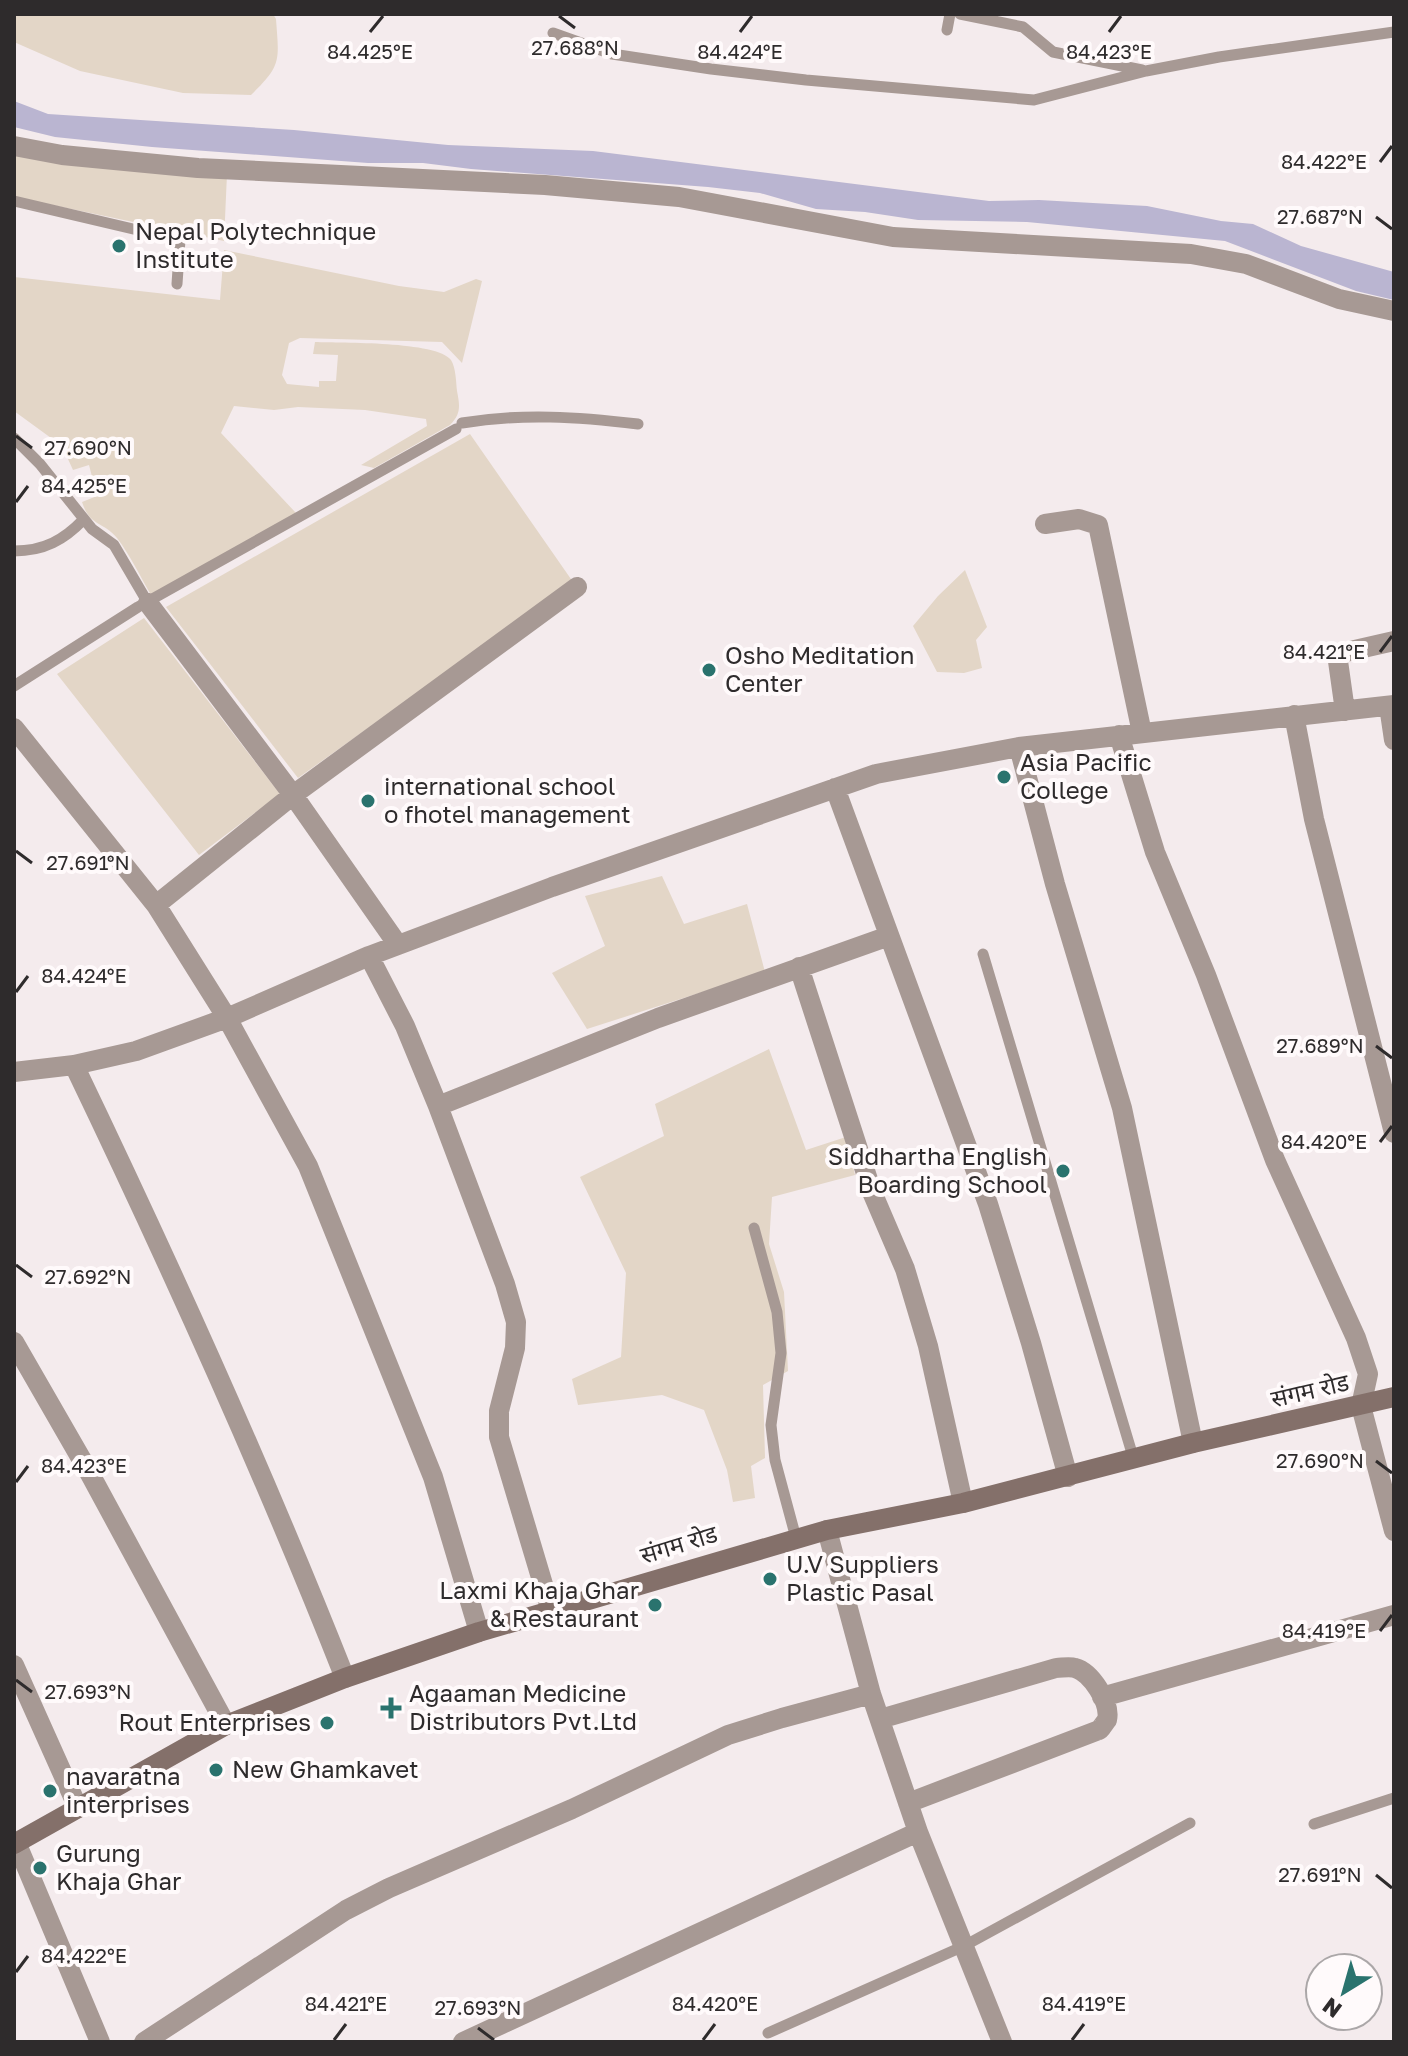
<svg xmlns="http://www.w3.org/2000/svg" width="1408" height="2056" viewBox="0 0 1408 2056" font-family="'Golos Text','Noto Sans Devanagari',sans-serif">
<rect width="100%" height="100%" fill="#f4ebed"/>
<path fill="#e3d6c7" d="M 14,14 L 273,14 L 276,19 C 279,61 282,65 251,95 L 183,93 L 80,71 L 14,42 Z
M 14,151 L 227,174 L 224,241 L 14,197 Z
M 224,250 L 399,286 L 444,292 L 476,279 L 482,281 L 462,363 L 442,342 L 300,338 L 289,343 L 282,375 L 287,384 L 319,387 L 319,381 L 336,381 L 338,355 L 313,354 L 315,342 C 341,343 437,341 451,360 C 456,368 456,382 457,391 C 460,406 461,414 450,425 L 374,468 L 361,465 L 427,426 L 426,419 L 365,410 L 298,407 L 274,410 L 234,406 L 221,433 L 296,513 L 151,595 C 140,576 130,555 117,538 C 103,521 90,527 82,502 L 97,496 L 89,465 L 73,470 L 62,446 L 14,411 L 14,277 L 220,300 Z
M 470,434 L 573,582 L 298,778 L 166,607 Z
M 965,570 L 987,627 L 976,640 L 982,668 L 964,673 L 937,672 L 913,626 L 938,596 Z
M 144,618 L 280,794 L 199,855 L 57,674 Z
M 662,876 L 684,924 L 747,904 L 765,972 L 587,1029 L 552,973 L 605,946 L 585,896 Z
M 769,1049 L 806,1150 L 846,1137 L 855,1175 L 772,1197 L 769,1244 L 784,1292 L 788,1371 L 763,1385 L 765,1458 L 751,1466 L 755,1498 L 733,1502 L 727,1470 L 704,1410 L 662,1395 L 578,1405 L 572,1379 L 621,1357 L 626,1273 L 580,1177 L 664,1136 L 655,1104 Z"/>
<path fill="#bab5d1" d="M 14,101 L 48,114 L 294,130 L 448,145 L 593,151 L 989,201 L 1039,200 L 1147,206 L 1221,221 L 1253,224 L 1301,246 L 1394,272 L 1394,300 L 1356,291 L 1225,241 L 1027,222 L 918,220 L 865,212 L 816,209 L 760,193 L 708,187 L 471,169 L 423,163 L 368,163 L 152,147 L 55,137 L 14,127 Z"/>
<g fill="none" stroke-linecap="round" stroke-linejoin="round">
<path stroke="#a79994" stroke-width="11" d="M 960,14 L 1023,27 L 1053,52 L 1142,70
M 947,30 L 950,14
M 553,33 L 612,54 L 711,69 L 806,80 L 1034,100 L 1146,71 L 1219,57 L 1394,32
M 14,201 L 180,240 L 177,284
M 462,423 C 522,413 579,417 638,424
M 14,438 L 40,464 L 92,529 L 114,545 L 148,603
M 14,551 C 44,551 64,540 84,519
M 14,686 L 138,607 L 456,429
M 983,954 L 1134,1460
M 754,1228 L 777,1312 L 781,1353 L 771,1425 L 775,1460 L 796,1538
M 1314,1824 L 1394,1798
M 768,2033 L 964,1946 L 1190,1823"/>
<path stroke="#a79994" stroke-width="20" d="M 14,146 L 62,155 L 198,168 L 545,185 L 679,197 L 893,237 L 1191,254 L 1246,264 L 1339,299 L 1394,311
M 1045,524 L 1079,519 L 1098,525 L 1142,733
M 148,603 L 293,795 L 398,945
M 1389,706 L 1394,740
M 1345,711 L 1337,654 L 1394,641
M 1294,715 L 1314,819 L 1394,1133
M 14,728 L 156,905 L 227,1018 L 308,1166 L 433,1477 L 479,1632
M 1119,735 L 1155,852 L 1206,975 L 1275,1160 L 1356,1338 L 1368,1374 L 1361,1406 L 1394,1531
M 1019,747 L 1055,884 L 1122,1108 L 1193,1443
M 835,788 L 988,1204 L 1031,1343 L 1068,1477
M 156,905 L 293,795 L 577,587
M 369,956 L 405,1026 L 438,1106 L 505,1284 L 516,1322 L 515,1348 L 499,1411 L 499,1437 L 551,1611
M 799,967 L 872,1192 L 905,1269 L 928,1346 L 963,1503
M 74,1065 C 171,1267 263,1470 345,1678
M 14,1072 L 74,1065 L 136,1051 L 227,1018 L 369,956 L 552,887 L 876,774 L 1019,747 L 1394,705
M 438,1106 L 658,1018 L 889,936
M 14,1342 L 90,1474 L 226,1725
M 827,1530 L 871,1694 L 918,1832 L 1002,2042
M 14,1665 L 78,1808
M 1102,1697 L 1394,1615
M 880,1719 L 1056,1668 C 1062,1668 1069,1666 1075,1668 C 1091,1672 1111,1703 1107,1720 C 1106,1721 1100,1730 1099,1730 L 908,1803
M 16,1842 L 100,2042
M 144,2042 L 346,1910 L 389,1888 L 572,1809 L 728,1735 L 782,1718 L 871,1694
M 463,2042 L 918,1832"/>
<path stroke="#84706a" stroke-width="20" d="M 14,1844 L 226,1725 L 345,1678 L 479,1632 L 827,1530 L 963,1503 L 1193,1443 L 1394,1397"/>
</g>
<path fill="none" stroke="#2e2b2c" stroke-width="3" d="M 559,16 L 575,28M 370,32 L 383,16M 740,32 L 752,16M 1109,32 L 1121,16M 1380,162 L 1392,146M 1376,217 L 1392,229M 16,436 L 32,448M 16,502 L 28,486M 1380,652 L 1392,636M 16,851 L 32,863M 16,992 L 28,976M 1376,1046 L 1392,1058M 1380,1142 L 1392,1126M 16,1265 L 32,1277M 1376,1461 L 1392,1473M 16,1482 L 28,1466M 1380,1631 L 1392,1615M 16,1680 L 32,1692M 1376,1875 L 1392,1888M 16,1972 L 28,1956M 478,2028 L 494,2040M 334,2040 L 346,2024M 703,2040 L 715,2024M 1072,2040 L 1084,2024"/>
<g fill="#2a736e" stroke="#fffafb" stroke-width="3">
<circle cx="119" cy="246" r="8"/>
<circle cx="709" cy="670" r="8"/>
<circle cx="1004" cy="777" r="8"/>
<circle cx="368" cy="801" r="8"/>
<circle cx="1063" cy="1171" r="8"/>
<circle cx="770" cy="1579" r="8"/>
<circle cx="655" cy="1605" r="8"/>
<path d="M387 1696h8v8h8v8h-8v8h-8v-8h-8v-8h8z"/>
<circle cx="327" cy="1723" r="8"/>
<circle cx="216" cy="1770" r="8"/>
<circle cx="50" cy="1791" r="8"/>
<circle cx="40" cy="1868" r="8"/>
</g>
<g text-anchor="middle" stroke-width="8" stroke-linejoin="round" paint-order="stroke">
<g font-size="24" fill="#2e2b2c" stroke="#fffafb" text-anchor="start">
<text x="135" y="240">Nepal Polytechnique<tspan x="135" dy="28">Institute</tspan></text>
<text x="725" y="664">Osho Meditation<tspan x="725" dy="28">Center</tspan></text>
<text x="1020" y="771">Asia Pacific<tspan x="1020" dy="28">College</tspan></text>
<text x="384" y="795">international school<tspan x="384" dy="28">o fhotel management</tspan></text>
<text x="1047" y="1165" text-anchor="end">Siddhartha English<tspan x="1047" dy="28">Boarding School</tspan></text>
<text x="786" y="1573">U.V Suppliers<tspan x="786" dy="28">Plastic Pasal</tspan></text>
<text x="639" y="1599" text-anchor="end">Laxmi Khaja Ghar<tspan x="639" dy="28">&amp; Restaurant</tspan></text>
<text x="409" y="1702">Agaaman Medicine<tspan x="409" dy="28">Distributors Pvt.Ltd</tspan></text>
<text x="311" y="1731" text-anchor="end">Rout Enterprises</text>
<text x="232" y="1778">New Ghamkavet</text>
<text x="66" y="1785">navaratna<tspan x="66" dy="28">interprises</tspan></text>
<text x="56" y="1862">Gurung<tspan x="56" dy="28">Khaja Ghar</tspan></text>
</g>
<g font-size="24" fill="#2e2b2c" stroke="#fffafb">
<text transform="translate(1310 1391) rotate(-13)" y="8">संगम रोड</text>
<text transform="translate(679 1545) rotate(-17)" y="8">संगम रोड</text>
</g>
</g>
<g font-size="20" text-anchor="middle" fill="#2e2b2c" stroke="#fffafb" stroke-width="8" stroke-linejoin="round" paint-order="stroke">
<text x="575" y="55">27.688°N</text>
<text x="370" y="59">84.425°E</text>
<text x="740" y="59">84.424°E</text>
<text x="1109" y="59">84.423°E</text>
<text x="1324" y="169">84.422°E</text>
<text x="1320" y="224">27.687°N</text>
<text x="88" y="455">27.690°N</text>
<text x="84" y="493">84.425°E</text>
<text x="1324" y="659">84.421°E</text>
<text x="88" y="870">27.691°N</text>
<text x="84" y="983">84.424°E</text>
<text x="1320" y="1053">27.689°N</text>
<text x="1324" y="1149">84.420°E</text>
<text x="88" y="1284">27.692°N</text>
<text x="1320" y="1468">27.690°N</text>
<text x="84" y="1473">84.423°E</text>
<text x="1324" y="1638">84.419°E</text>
<text x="88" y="1699">27.693°N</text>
<text x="1320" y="1882">27.691°N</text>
<text x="84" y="1963">84.422°E</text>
<text x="346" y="2011">84.421°E</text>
<text x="715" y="2011">84.420°E</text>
<text x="1084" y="2011">84.419°E</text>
<text x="478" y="2015">27.693°N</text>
</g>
<rect width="1408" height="2056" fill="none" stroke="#2e2b2c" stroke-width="32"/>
<g transform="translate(1344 1992) rotate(217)"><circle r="38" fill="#fffafb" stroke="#aba7a8" stroke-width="2"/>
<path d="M0-6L14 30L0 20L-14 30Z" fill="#2a736e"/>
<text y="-12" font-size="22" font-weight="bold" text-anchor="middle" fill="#2e2b2c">N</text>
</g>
</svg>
